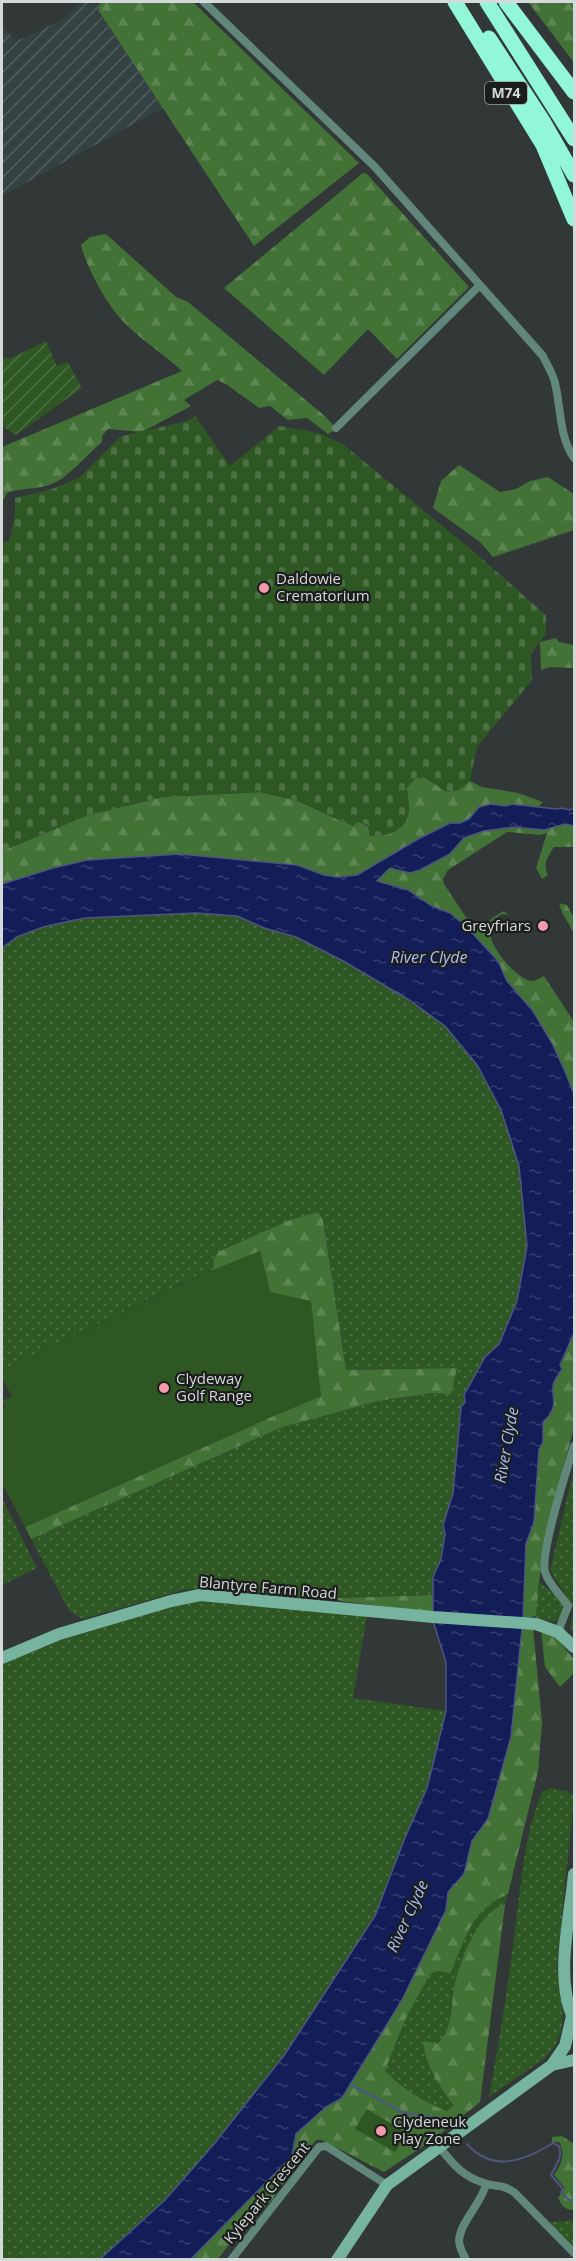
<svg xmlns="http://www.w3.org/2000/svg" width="576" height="2261" viewBox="0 0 576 2261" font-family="'Open Sans',sans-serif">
<defs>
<pattern id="industrial-furrows" width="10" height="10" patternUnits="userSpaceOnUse" patternTransform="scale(1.5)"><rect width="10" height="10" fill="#354243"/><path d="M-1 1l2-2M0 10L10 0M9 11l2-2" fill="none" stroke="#525d5e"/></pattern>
<pattern id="grass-dots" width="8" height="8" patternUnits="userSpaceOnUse" patternTransform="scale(1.5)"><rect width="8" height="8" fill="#2e5724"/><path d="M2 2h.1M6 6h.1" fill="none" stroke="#4c6f43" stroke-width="1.8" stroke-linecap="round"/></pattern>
<pattern id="forest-firs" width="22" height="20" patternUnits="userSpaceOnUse" patternTransform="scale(1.5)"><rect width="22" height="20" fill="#427236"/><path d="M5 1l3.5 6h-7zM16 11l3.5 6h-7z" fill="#5d8652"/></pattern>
<pattern id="cemetery-stones" width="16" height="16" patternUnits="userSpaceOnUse" patternTransform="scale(1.5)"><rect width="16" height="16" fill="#2e5724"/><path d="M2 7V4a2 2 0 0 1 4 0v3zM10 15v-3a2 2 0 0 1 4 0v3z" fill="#4c6f43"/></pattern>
<pattern id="garden-furrows" width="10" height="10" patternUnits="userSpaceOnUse" patternTransform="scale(1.5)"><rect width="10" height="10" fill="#2e5724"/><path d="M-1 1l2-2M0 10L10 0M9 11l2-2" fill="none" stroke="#4c6f43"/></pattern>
<pattern id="water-ripples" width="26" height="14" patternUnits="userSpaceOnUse" patternTransform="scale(1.5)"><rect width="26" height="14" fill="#131e58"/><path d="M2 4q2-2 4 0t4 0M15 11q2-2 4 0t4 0" fill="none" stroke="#353e6f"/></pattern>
</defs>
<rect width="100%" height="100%" fill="#323738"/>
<path fill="url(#industrial-furrows)" d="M 81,2 L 101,2 L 98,11 L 163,108 L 2,196 L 2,25 L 16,41 L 66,18 Z"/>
<path fill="url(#grass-dots)" d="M 196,913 L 237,916 L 264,928 L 296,937 L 345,962 L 409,1000 L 445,1026 L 477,1065 L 501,1110 L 519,1166 L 527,1246 L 517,1301 L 499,1344 L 485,1357 L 464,1395 L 465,1402 L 461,1407 L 453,1493 L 443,1525 L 445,1534 L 438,1569 L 433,1577 L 432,1595 L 307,1598 L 217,1588 L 183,1590 L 83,1619 L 70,1612 L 31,1539 L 280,1428 L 378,1401 L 431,1393 L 451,1394 L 456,1368 L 346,1370 L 323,1220 L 213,1261 L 214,1270 L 186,1281 L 2,1371 L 2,1223 L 5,1218 L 2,1204 L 2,948 C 49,908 137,915 196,913 Z
M 574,1469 L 574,1633 L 570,1627 L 574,1612 L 572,1606 L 550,1570 Z
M 2,1498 L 37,1568 L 2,1585 Z
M 539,1581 C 547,1591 569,1599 562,1614 C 557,1627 547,1620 537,1618 L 536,1616 Z
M 200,1600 L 367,1615 L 353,1698 L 446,1711 L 427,1788 L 404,1840 L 375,1916 L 285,2054 L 214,2144 L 165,2200 L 100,2259 L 2,2260 L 2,1662 C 66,1638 132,1611 200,1600 Z
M 522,1626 L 542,1722 L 538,1771 L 505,1904 L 480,2102 L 434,2139 L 384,2172 L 322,2140 L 316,2140 Z
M 551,1788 L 566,1791 L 574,1796 L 557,1968 L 563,2011 L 561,2031 L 555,2046 L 544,2059 L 489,2097 C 499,2042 508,1986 515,1930 C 521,1885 524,1834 542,1792 Z
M 574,2220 L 574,2249 L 550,2222 Z"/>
<path fill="url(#forest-firs)" d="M 101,2 L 193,2 L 359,163 L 254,246 L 98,10 Z
M 528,2 L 574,2 L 574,63 L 572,60 Z
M 363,173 L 367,174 L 469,287 L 397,359 L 368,329 L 324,375 L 224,288 Z
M 106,234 L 176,297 L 188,302 L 326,417 L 334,426 L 333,431 L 328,434 L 307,418 L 288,420 L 270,406 L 259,408 L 226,384 L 217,380 L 184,400 L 191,406 L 142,432 L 108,429 L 102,436 L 102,442 C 90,452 67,478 54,483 C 39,490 22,487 7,493 L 2,503 L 2,447 L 182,371 C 163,353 139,339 121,319 C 106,303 86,266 81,245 L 90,237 Z
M 459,465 L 500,492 L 516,489 L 530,481 L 548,477 L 574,494 L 574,530 L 493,557 L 480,542 L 433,508 L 441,481 Z
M 556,638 L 559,642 L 574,645 L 574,668 L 550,667 L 541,670 L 540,642 Z
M 423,777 C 447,789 443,800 470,781 L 482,787 L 518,793 L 543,802 L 538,807 L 512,804 L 507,806 L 491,804 L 484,806 L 469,819 L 460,823 L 450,823 L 418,839 L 357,875 L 337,877 L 324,875 L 297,865 L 180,854 L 88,860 L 2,884 L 2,851 L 88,815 L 163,797 L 260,792 L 298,801 L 343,822 L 359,822 L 368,826 L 370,836 C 384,837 404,832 408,815 C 410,807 407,795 407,787 L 416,778 Z
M 565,824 L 574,826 L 574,847 L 554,847 C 548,857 542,863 548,875 L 542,879 L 536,868 L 547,833 L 540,835 L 507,832 L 448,870 L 443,879 L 444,884 L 471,925 C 485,928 492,916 504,911 L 508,915 L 502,914 L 494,919 C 492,926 490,931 491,938 C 493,950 518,980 531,981 C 536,981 540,978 544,976 L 574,1022 L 574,1094 L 552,1043 L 533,1011 L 507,981 L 498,961 L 464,924 L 450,913 L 432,906 L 408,890 L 377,881 L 390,868 L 410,873 L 420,870 L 450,854 L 464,838 L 484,831 L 513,827 L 544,830 Z
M 559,903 L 567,905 L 574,918 L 574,935 C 571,924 561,915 559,903 Z
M 318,1212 L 323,1220 L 346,1370 L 457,1368 L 451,1394 L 431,1393 L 378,1401 L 280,1428 L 31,1539 L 25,1527 L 271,1417 L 321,1396 L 270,1292 L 260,1251 L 214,1270 L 213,1261 L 218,1252 L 290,1220 Z
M 574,1333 L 574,1427 L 550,1518 L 539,1581 L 536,1616 L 523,1619 L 526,1544 L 534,1521 L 539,1450 L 543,1441 L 543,1422 C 562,1407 548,1395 554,1382 C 562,1367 565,1347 574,1333 Z
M 432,1595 L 434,1613 L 341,1601 L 334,1598 Z
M 522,1626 L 533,1628 L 542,1722 L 538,1771 L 508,1894 C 470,1910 466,1939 450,1973 C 445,1972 437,1969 432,1973 C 427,1977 425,1984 422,1989 C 405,2015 396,2043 385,2071 C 405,2090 421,2101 447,2111 L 454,2106 C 442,2089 423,2063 424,2041 L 437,2044 C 453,2029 451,2008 454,1988 C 460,1961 477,1913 505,1904 L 480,2102 L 434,2139 L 384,2172 L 322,2140 L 316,2140 L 288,2176 L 272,2200 L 244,2225 L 218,2259 L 191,2260 L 292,2156 L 295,2134 L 326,2107 L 342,2098 L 446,1910 L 448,1892 L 464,1874 L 472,1841 L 488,1819 Z
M 541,1629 L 556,1638 L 574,1659 L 574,1673 L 560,1687 L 545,1667 Z
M 562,2136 L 574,2144 L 574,2210 C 565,2210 562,2206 558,2198 L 565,2188 L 554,2175 C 561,2165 566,2154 559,2142 L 552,2142 L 552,2137 Z"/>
<path fill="url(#cemetery-stones)" d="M 195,416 L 230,466 L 279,426 L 319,433 L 344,445 L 473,551 L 546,615 L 546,634 L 531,654 L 532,680 L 477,747 L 470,781 C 466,784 459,791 454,791 C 439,794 431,773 418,778 C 413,779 411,784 407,787 C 407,795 410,807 408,816 C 404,832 384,837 370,836 L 368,825 L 359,822 L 353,826 L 298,801 L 260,792 L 163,797 L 88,815 L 2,851 L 2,541 L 9,542 L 15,513 L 15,498 L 52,489 L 80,477 L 121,436 L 187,421 Z"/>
<path fill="url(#garden-furrows)" d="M 46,341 L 57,366 L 68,362 L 82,388 L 16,435 L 2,426 L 2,361 L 5,357 L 9,359 Z"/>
<path fill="#2e5724" d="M 260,1251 L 270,1292 L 311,1301 L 321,1396 L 271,1417 L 25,1527 L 2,1483 L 2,1409 L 5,1407 L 2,1401 L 12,1396 L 2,1379 L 2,1371 L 187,1281 Z
M 367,2109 L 407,2133 L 395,2152 L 355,2129 Z"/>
<path fill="url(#water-ripples)" stroke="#4e567f" stroke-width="1.5" d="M 491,804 L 506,806 L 512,804 L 556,809 L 561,808 L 570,810 L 574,807 L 574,826 L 565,824 L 544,830 L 513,827 L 484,831 L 464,838 L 450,854 L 420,870 L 410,873 L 390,868 L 377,881 L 408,890 L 432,906 L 450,913 L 464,924 L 498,961 L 507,981 L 533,1011 L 552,1043 L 564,1069 L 574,1094 L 574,1333 L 560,1365 L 562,1369 C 560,1373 556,1378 554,1382 C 549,1394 562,1406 543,1422 L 543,1442 L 539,1450 L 534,1522 L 526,1544 L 523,1619 L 511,1737 L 488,1819 L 472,1841 L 464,1874 L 448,1892 L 446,1910 L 402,2000 L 342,2098 L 326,2107 L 296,2134 L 292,2156 L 191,2259 L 100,2259 L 165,2200 L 214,2144 L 285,2054 L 375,1916 L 404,1840 L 427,1788 L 446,1711 L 446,1662 L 433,1621 L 433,1577 L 441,1559 L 445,1534 L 443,1525 L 453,1493 L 461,1407 L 465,1402 L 464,1395 L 485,1357 L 499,1344 L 517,1301 L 527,1246 L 519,1166 L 501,1110 L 477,1065 L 445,1026 L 409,1000 L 345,962 L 296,937 L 264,928 L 237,916 L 196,913 L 85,918 L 43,927 L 17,937 L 2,948 L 2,884 L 53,868 L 87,860 L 180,854 L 297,865 L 324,875 L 337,877 L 357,875 L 418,839 L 450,823 L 460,823 L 469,819 L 479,807 Z"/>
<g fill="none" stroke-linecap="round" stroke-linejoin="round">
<path stroke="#4e567f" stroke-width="2" d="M 350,2084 L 402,2112 L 444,2119
M 467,2144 C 493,2173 524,2161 553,2143 L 559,2146 C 563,2158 556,2165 551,2175 L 563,2189 L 561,2193 L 569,2200 L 574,2200"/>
<path stroke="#61877a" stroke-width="8" d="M 204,2 L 375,167 L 543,356 C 547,365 553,374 555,383 C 561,407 559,437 574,458
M 336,428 L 480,285
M 558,1632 L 568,1606 C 561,1595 549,1585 545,1572 C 540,1552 567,1469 574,1446
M 440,2148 C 453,2164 463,2177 484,2183 C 497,2188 501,2183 515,2193 L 574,2253
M 231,2260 L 319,2147 L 326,2146 L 387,2185
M 466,2260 C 464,2255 461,2251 460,2246 C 454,2228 482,2204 486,2184"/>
<path stroke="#76b4a0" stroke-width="12" d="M 2,1658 L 59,1634 L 171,1601 L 200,1595 L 433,1617 L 536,1624 L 558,1632 L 574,1647
M 574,1874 C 570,1918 554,1979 574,2020
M 552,2065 L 574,2060
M 337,2260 L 387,2185 L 552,2065 L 565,2046 L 572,2016"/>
<path stroke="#92f6d8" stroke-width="15" d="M 455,2 L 543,145 L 574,219
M 487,2 L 574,139
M 506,2 L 574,92
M 489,38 L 543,121 L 574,175"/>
</g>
<g fill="#f39aac" stroke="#1c1e1e" stroke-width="2">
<circle cx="264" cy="588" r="6"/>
<circle cx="543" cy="926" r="6"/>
<circle cx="164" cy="1388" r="6"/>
<circle cx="381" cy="2131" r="6"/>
</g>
<g text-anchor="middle" stroke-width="4.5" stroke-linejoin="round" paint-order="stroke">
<rect fill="#1c1e1e" stroke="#9ea1a1" stroke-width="1.5" x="485" y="82" width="42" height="22" rx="4.5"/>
<g font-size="14" font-weight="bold" fill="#d6d9d9">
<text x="506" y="98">M74</text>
</g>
<g font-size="15" fill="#d6d9d9" stroke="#1c1e1e" text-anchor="start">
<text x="276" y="584">Daldowie<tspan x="276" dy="17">Crematorium</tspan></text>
<text x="531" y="931" text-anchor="end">Greyfriars</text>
<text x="176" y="1384">Clydeway<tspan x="176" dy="17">Golf Range</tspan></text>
<text x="393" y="2127">Clydeneuk<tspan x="393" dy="17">Play Zone</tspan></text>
</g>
<g font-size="15" fill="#d6d9d9" stroke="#1c1e1e">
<text transform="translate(268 1588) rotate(5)" y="5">Blantyre Farm Road</text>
<text transform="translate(267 2193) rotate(-51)" y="5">Kylepark Crescent</text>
</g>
<g font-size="16" font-style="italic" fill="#aabef4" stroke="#1c1e1e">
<text x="429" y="963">River Clyde</text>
<text transform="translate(506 1445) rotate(-80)" y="6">River Clyde</text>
<text transform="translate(407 1916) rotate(-65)" y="6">River Clyde</text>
</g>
</g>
<rect width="576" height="2261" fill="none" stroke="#d6d9d9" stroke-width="6"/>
</svg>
